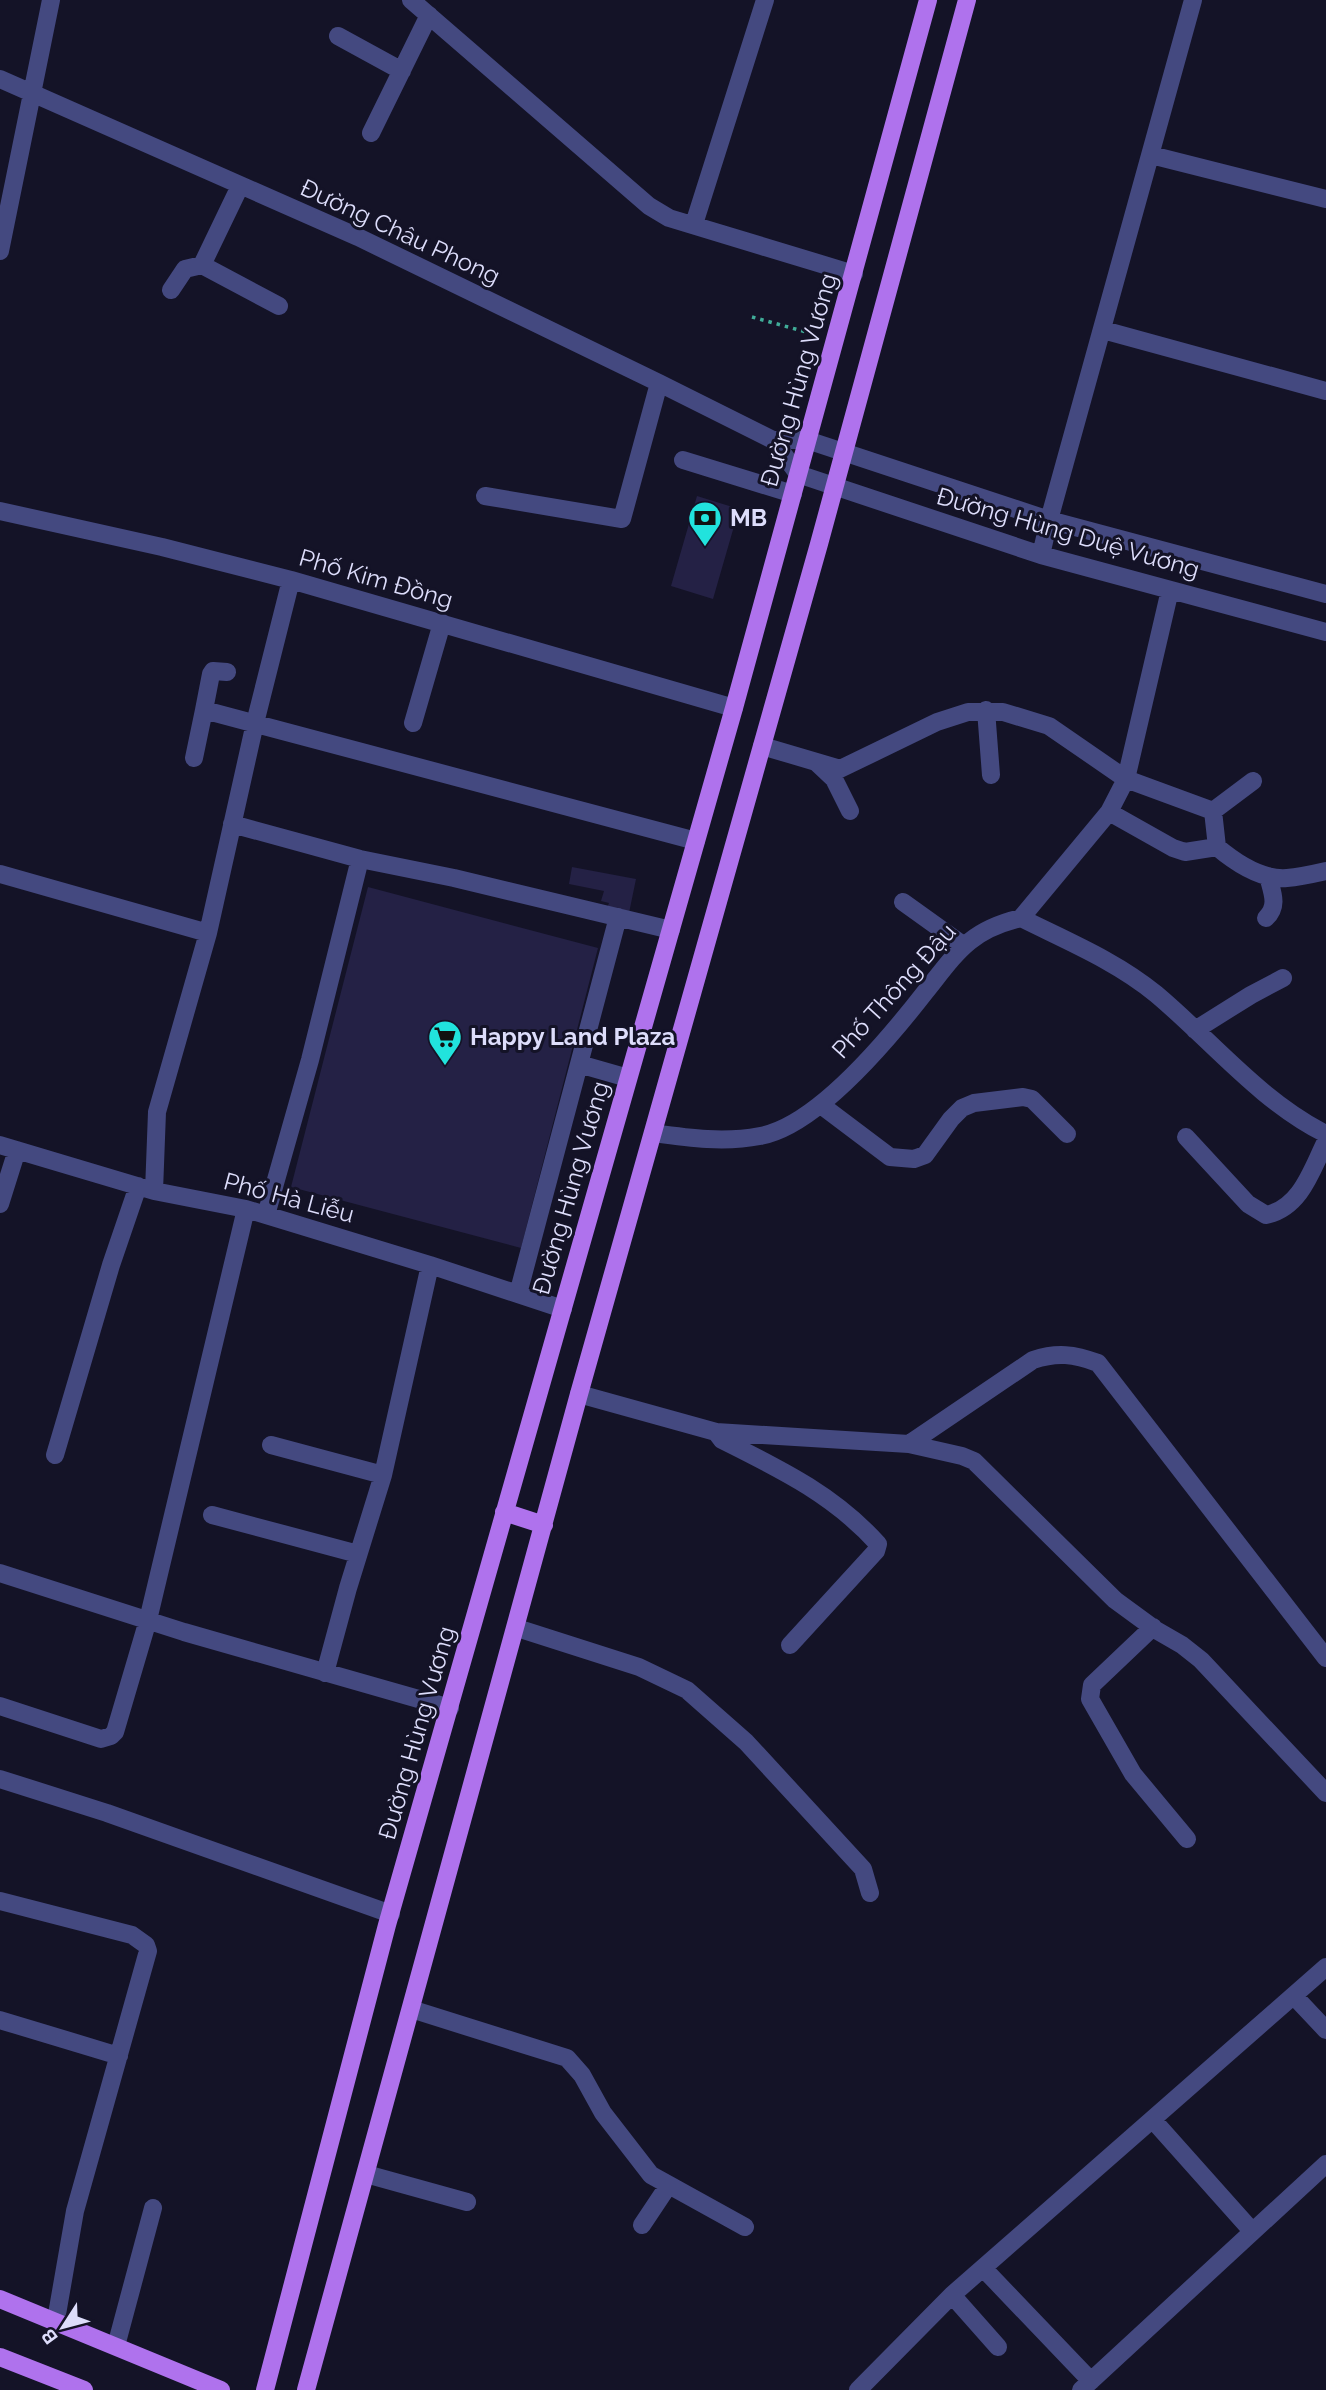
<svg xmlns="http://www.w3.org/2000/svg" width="1326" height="2390" viewBox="0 0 1326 2390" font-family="Raleway,sans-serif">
<rect width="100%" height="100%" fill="#141327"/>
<path fill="#242145" d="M 697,496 L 739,509 L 713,599 L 671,586 Z
M 572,867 L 636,879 L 629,913 L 607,908 L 609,903 L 601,901 L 604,891 L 569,884 Z
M 368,887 L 598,948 L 521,1248 L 291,1187 Z"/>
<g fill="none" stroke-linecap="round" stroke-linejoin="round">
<path stroke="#40ac98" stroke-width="3.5" stroke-dasharray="3.5 5" stroke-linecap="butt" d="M 752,317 L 817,335"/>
<path stroke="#444980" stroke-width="18" d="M 411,0 L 649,206 L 669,218 L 854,274
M 338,36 L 402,71
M 0,79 L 358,237 L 659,383 L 773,440 L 798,474 L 1041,555 L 1326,632
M 371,133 L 429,15
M 1151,155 L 1326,199
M 694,224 L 765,0
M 0,251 L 51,0
M 202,265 L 279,306
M 171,290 L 185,269 L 202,265 L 240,186
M 1103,330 L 1326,391
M 773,440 L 807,440 L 1049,520 L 1326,594
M 683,460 L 793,494
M 485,496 L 622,519 L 659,383
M 0,511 L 162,547 L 291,580 L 734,708
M 1041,555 L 1049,520 L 1193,0
M 227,672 L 213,671 L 211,674 L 204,710 L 696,841
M 986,710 L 991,775
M 413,723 L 442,623
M 762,746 L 840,769 L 937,722 L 968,712 L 1003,712 L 1049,726 L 1126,779 L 1213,811 L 1217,847 C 1236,863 1261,880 1287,878 C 1300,877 1313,874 1326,871
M 194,758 L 204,710
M 817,763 L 834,779 L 850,811
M 1213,811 L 1253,781
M 1109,812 L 1173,848 L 1185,852 L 1217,847
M 232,824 L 360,859 L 454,878 L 671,930
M 0,874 L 208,933
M 903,902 L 963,945
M 1021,918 L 1109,812 L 1126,779 L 1170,590
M 1266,918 C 1279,906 1272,892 1268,876
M 1195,1030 L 1251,995 L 1283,978
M 579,1064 L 628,1078
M 821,1105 L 890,1157 L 914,1159 L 925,1155 L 951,1119 L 962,1108 L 974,1103 L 1023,1097 L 1032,1099 L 1067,1134
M 653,1133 C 689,1138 724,1143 760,1136 C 817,1126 891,1036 926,991 C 957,952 970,930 1021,918 C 1067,941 1116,961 1156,994 C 1212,1041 1260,1101 1326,1134
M 1186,1137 L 1248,1204 L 1266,1215 C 1301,1208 1312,1169 1326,1141
M 0,1145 L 154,1191 L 246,1209 L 430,1265 L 563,1309
M 154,1191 L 157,1112 L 208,933 L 255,723 L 291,580
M 0,1204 L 17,1150
M 266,1215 L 310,1060 L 360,859
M 518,1294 L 618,917
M 579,1394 L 716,1432 L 909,1444 L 962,1456 L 974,1461 L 1115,1600 L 1156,1630 L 1182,1645 L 1201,1660 L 1326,1793
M 716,1432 L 722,1440 C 780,1469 834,1495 878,1544 L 876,1551 L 790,1645
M 909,1444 L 1033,1360 C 1057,1352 1074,1354 1098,1363 L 1326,1658
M 271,1445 L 383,1475
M 55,1455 L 111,1265 L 138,1186
M 212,1515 L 358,1554
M 0,1573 L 184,1632 L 450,1708
M 1153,1627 L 1092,1685 L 1090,1699 L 1133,1774 L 1187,1839
M 517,1628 L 639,1667 L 687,1690 L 746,1742 L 863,1869 L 870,1893
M 325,1673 L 348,1588 L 383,1475 L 430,1265
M 0,1706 L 101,1739 L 111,1736 L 115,1732 L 148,1620 L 246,1209
M 0,1779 L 107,1813 L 391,1914
M 0,1901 L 132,1935 L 146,1945 L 148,1951 L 75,2211 L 56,2320
M 1294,1996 L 1326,2030
M 411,2009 L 567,2058 L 582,2075 L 603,2113 L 651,2175 L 745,2227
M 0,2020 L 119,2056
M 1153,2120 L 1252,2231
M 366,2174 L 467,2202
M 642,2225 L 668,2186
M 983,2268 L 1091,2381
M 952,2295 L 998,2347
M 116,2346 L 153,2208
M 858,2390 L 952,2295 L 1326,1967
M 1081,2390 L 1326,2164"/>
<path stroke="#af72ed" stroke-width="18" d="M 504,1512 L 544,1525
M 0,2299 L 221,2390
M 0,2357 L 84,2390
M 265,2390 L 387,1925 L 734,708 L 928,0
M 306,2390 L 579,1394 L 819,544 L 967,0"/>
</g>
<defs>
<g id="bank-pin" transform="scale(1.75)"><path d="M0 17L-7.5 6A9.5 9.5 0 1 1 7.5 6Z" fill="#21e3dd" stroke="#141327"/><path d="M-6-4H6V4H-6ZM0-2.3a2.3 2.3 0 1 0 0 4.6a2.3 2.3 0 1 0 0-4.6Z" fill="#111"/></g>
<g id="supermarket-pin" transform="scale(1.75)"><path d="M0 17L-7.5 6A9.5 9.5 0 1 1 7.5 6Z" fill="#21e3dd" stroke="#141327"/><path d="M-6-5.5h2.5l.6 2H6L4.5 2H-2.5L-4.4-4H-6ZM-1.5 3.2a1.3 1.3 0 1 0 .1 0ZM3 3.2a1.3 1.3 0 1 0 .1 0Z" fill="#111"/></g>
</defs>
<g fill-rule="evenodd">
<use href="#bank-pin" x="705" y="518"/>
<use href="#supermarket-pin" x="445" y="1037"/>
</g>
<g text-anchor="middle" stroke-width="6" stroke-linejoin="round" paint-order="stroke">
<g font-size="24" fill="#ddddfb" stroke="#141327">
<text transform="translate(400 232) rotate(25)" y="8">Đường Châu Phong</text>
<text transform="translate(799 380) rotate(-74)" y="8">Đường Hùng Vương</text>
<text transform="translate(1068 533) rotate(16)" y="8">Đường Hùng Duệ Vương</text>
<text transform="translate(376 579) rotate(16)" y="8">Phố Kim Đồng</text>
<text transform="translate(894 991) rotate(-48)" y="8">Phố Thông Đậu</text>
<text transform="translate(571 1188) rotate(-74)" y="8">Đường Hùng Vương</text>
<text transform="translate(289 1198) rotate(15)" y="8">Phố Hà Liễu</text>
<text transform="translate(417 1733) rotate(-74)" y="8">Đường Hùng Vương</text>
</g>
<g font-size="24" font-weight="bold" fill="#ddddfb" stroke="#141327" text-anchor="start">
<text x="730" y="526">MB</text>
<text x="470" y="1045">Happy Land Plaza</text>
</g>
</g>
<g transform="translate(63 2327) rotate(234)" stroke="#141327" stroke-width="5" paint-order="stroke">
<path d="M0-5L12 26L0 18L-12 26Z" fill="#ddddfb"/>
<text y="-10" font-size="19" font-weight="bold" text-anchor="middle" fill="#ddddfb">B</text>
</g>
</svg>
